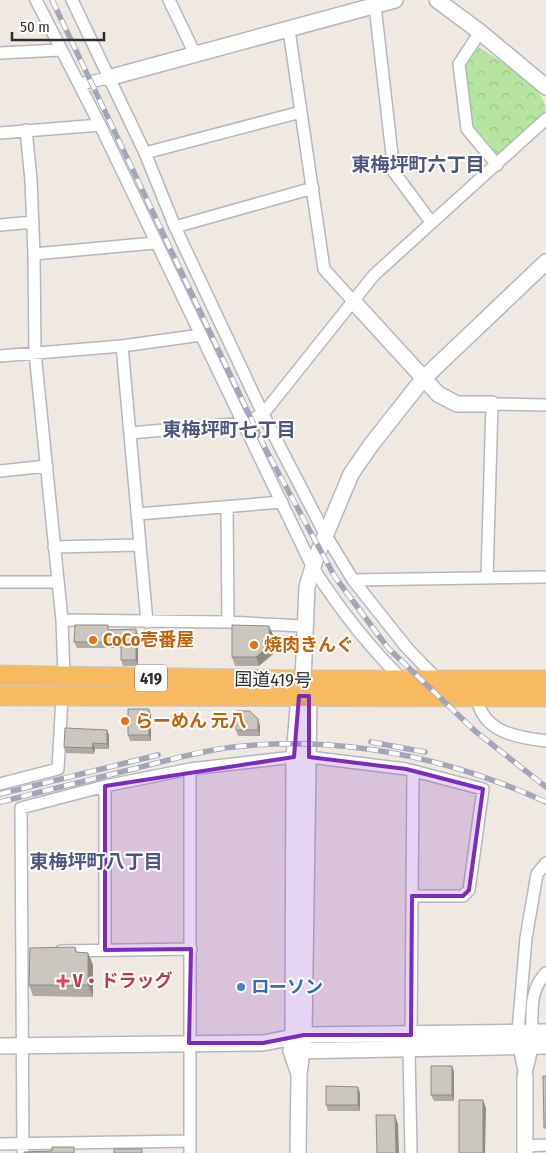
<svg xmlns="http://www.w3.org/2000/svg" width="546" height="1153" viewBox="0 0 546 1153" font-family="'Fira Sans Condensed','Noto Sans JP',sans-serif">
<defs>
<pattern id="forest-crowns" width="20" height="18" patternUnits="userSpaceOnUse" patternTransform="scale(1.25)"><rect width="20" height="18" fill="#b6e59e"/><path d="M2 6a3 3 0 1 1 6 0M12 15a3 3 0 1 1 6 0" fill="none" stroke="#9dc588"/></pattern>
</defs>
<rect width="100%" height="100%" fill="#efe9e1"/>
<path fill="url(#forest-crowns)" d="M 472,43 C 493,57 546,84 546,112 L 496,156 L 474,129 L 462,66 Z"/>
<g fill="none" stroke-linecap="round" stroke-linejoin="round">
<g stroke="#b4b7c1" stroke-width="14">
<path id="minor" d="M 36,0 L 100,125 L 313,568 C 339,608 368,646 402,679
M 72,0 L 145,153 L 175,227 L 263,414 L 325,534 L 353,580 L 407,648 L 439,681
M 169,0 L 195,54
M 375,6 L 394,172 L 431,222
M 289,30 L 324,269 L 353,301
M 480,32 L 459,64 L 467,129 L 497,165
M 0,53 L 60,50
M 80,84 L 108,78
M 26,130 L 31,180 L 34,254 L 35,353 L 62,620 L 64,676
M 0,133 L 100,125
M 145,153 L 301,112
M 0,225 L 33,222
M 175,227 L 313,188
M 34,254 L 155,243
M 122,346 L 147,622
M 0,356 L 122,346 L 201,335
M 130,433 L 244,423 L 263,414 L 374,275 L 546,119
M 0,471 L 47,466
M 138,514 L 282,502
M 54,547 L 139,545
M 487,578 L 492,404 L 546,405
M 353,580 L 546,577
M 0,582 L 58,582
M 62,620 L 228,622 L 227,508
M 228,622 L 303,626
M 477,698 C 483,733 517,737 546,741
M 309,757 L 406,769 L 483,789 L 469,890 L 463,896 L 412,896
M 0,784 L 58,769 L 62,697
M 546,863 L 537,874 L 526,938 L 518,1031 L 519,1047 L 525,1076 C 528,1066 531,1055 532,1045 C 533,1019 527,992 546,973
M 105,950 L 105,786
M 61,951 L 191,949
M 411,1035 L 413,771
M 409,1050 L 411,1153
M 0,1144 L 190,1141
M 525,1146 L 546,1145
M 23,1153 L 21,808 L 105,786 L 190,769 L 294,757
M 190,1153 L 190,769"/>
</g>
<g stroke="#b4b7c1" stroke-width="18">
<path id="tertiary" d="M 437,0 L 480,32 L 546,87
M 108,78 L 395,0
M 353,301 L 438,394 L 457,404 L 492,404
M 0,1046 L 263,1043 L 304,1035 L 546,1032
M 293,1051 L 546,1046
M 299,1074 L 291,1051 L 293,1036 L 294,757 L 299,696 L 303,680 L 307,587 L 315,560 L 351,474 L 371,445 L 423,379 L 546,262
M 298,1153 L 299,1074 L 304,1035 L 309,696 L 305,686
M 525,1153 L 525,1076"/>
</g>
<g stroke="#c9c9c9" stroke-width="21">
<path id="trunk" d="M 0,675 L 303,680 L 546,680
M 0,696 L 546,697"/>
</g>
<use href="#minor" stroke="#fff" stroke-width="11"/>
<use href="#tertiary" stroke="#fff" stroke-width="15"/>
<use href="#trunk" stroke="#f8ba60" stroke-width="19"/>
<g stroke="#a3a6b8" stroke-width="5.5">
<path id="rail" d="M 52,0 L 266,450 L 335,577 L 388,648 L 475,731 L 546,787
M 371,742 L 425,752
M 0,794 L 158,755
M 0,802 C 44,791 88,780 133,769 C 166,761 199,751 233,747 C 341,735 447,757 546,802"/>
</g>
<use href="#rail" stroke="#fff" stroke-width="4" stroke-dasharray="11" stroke-linecap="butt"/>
</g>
<path fill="#afaba4" d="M 269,626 L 273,635 L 273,654 L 259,666 L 235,666 L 232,657 Z
M 110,630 L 138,636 L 138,666 L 123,666 L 121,660 L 121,648 L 77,648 L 74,642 Z
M 151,715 L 151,741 L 130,741 L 128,735 Z
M 258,719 L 260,726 L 260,736 L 238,736 L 236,730 Z
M 109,735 L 109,749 L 95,749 L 94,754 L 66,753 L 64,747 Z
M 75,947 L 77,952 L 88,953 L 93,965 L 93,997 L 33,996 L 29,985 Z
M 452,1066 L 454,1072 L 454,1101 L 434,1101 L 431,1095 Z
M 360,1093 L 360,1111 L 328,1111 L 326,1105 Z"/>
<path fill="#8e8b86" d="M 269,626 L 273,635 L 273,654 L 259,666 L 256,657 Z
M 136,629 L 138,636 L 138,666 L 136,660 Z
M 149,709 L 151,715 L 151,741 L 149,735 Z
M 258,719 L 260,726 L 260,736 L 258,730 Z
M 107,730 L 109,735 L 109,749 L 107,744 Z
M 93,743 L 95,749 L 94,754 L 92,748 Z
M 88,953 L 93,965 L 93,997 L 88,985 Z
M 452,1066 L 454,1072 L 454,1101 L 452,1095 Z
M 358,1087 L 360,1093 L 360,1111 L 358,1105 Z
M 483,1100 L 486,1108 L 485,1153 L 483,1153 Z
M 395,1115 L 398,1124 L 399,1153 L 396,1153 Z"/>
<path fill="#cbc7bf" stroke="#8e8b86" d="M 75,625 L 108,625 L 108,630 L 136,629 L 136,660 L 121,660 L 121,642 L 74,642 Z
M 232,625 L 269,626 L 270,645 L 256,657 L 232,657 Z
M 128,709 L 149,709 L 149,735 L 128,735 Z
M 236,711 L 250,711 L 258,719 L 258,730 L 236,730 Z
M 65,728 L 107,730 L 107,744 L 93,743 L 92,748 L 64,747 Z
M 75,947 L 76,952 L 88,953 L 88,985 L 29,985 L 30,948 Z
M 431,1066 L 452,1066 L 452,1095 L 431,1095 Z
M 543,1076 L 546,1076 L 546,1128 L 544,1128 Z
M 326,1086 L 358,1087 L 358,1105 L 326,1105 Z
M 459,1100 L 483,1100 L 483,1153 L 459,1153 Z
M 376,1115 L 395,1115 L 396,1153 L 377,1153 Z
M 52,1147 L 74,1147 L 74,1153 L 24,1153 L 24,1152 L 52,1151 Z
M 114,1149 L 142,1149 L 142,1153 L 114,1153 Z"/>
<path fill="#7b2cbf" fill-opacity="0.2" stroke="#7b2cbf" stroke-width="4" stroke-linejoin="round" d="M 299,696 L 309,696 L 309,757 L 406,769 L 483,789 L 469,890 L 463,896 L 412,896 L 411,1035 L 304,1035 L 263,1043 L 189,1043 L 191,949 L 105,950 L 105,786 L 294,757 Z"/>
<g fill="#e8710a" stroke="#fff" stroke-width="2">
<circle cx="93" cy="640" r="5"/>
<circle cx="254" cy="645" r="5"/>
<circle cx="125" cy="721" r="5"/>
</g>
<path fill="#e0444e" stroke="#fff" stroke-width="2" d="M60.5 973.5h5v5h5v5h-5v5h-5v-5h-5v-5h5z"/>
<circle fill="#3f7fe0" stroke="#fff" stroke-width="2" cx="241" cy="987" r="5"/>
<g text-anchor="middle" stroke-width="4" stroke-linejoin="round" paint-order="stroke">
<rect fill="#fff" stroke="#6d6d6d" stroke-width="1" x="135" y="664.5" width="32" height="27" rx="4"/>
<g font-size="16" font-weight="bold" fill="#2e2e2e">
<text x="151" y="684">419</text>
</g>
<g font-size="18" font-weight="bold" fill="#c56008" stroke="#fff" text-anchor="start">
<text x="103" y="646">CoCo壱番屋</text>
<text x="264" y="651">焼肉きんぐ</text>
<text x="135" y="727">らーめん 元八</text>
</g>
<g font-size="18" fill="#2e2e2e" stroke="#fff">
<text transform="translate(273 680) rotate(1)" y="6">国道419号</text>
</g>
<g font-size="18" font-weight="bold" fill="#be3a42" stroke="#fff" text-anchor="start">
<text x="73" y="987">V・ドラッグ</text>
</g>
<g font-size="18" font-weight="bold" fill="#366cbe" stroke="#fff" text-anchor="start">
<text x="251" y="993">ローソン</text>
</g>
<g font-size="19" font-weight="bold" fill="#4d5680" stroke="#fff">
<text x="418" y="171">東梅坪町六丁目</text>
<text x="229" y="436">東梅坪町七丁目</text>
<text x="96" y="868">東梅坪町八丁目</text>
</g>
</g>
<path d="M12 32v8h92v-8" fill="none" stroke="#2e2e2e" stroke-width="2.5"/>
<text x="20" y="32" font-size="15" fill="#2e2e2e" stroke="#ffffff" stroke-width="4" paint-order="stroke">50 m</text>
</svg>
